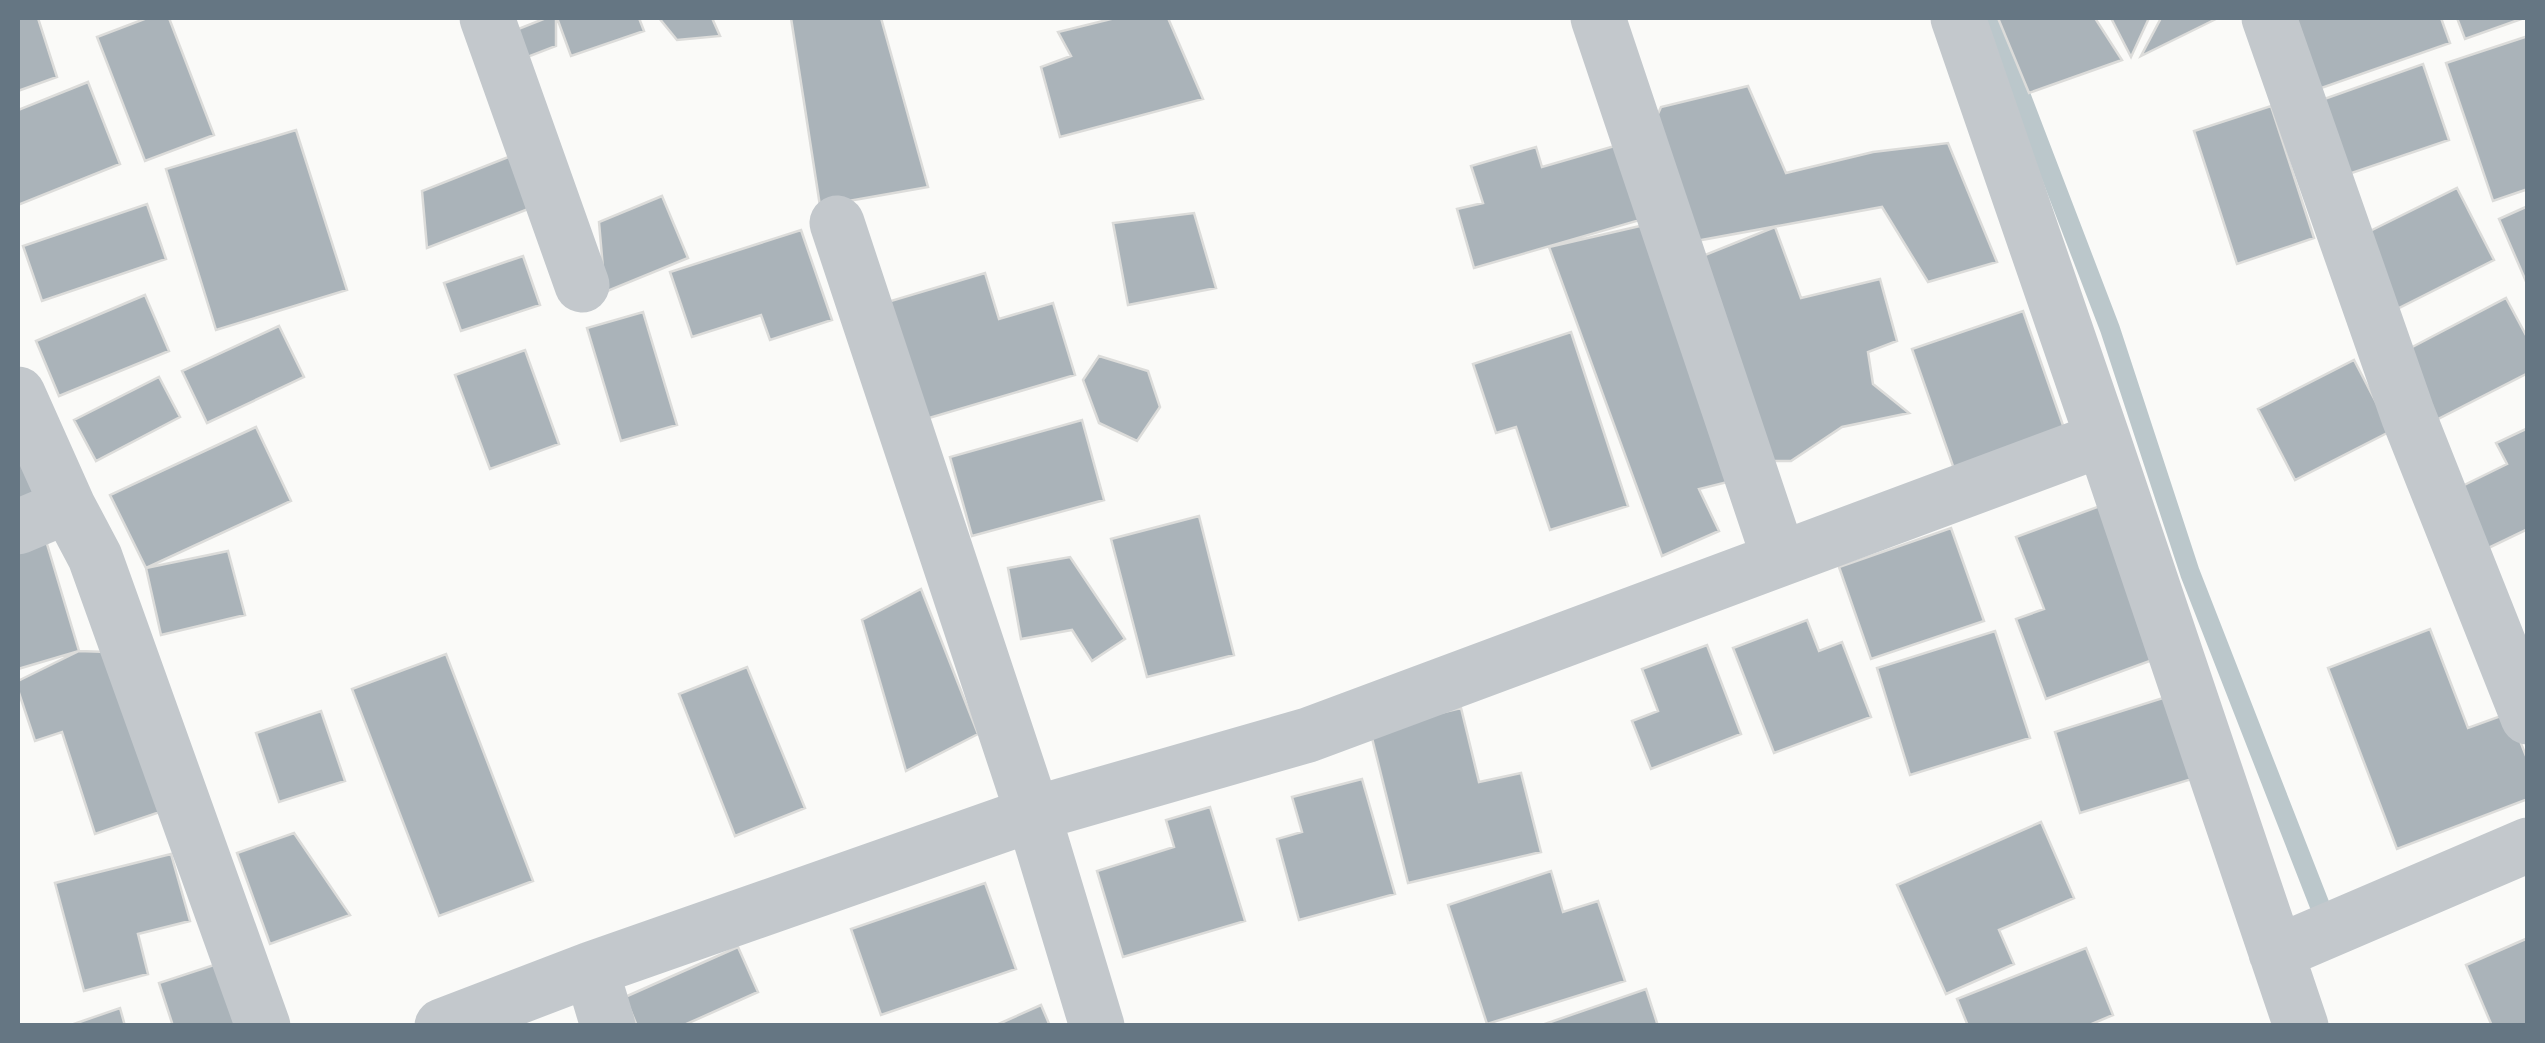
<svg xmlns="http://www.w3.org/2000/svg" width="2545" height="1043" viewBox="0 0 2545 1043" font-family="Poppins,sans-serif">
<rect width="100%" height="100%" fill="#fafaf8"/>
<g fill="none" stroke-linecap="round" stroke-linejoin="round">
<path stroke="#bbc7cb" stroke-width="20" d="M 1991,18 L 2110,329 L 2190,573 L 2320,906"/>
</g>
<path fill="#aab3b9" stroke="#dcdcda" stroke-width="2.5" d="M 18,18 L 38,18 L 57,77 L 18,91 Z
M 147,18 L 169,18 L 214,135 L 145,161 L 97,37 Z
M 546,18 L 556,18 L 556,46 L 512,63 L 501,36 Z
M 557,18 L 639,18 L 644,31 L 571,56 Z
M 659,18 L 712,18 L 720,36 L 677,40 Z
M 791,18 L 881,18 L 928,187 L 820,206 Z
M 1115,18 L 1168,18 L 1203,99 L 1060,137 L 1041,67 L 1071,56 L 1058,32 Z
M 1998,18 L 2095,18 L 2122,60 L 2029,93 Z
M 2111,18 L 2149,18 L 2131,57 Z
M 2161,18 L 2218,18 L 2141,56 Z
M 2283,18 L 2441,18 L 2450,43 L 2310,92 Z
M 2457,18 L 2524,18 L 2465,39 Z
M 2528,36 L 2528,189 L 2493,201 L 2446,63 Z
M 2423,64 L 2449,140 L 2337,178 L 2310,104 Z
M 88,82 L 120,164 L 18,205 L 18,110 Z
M 1748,86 L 1786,173 L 1873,152 L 1948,143 L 1997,262 L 1928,282 L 1882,207 L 1685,243 L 1642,150 L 1661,107 Z
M 2271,106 L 2314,238 L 2237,264 L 2194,131 Z
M 296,130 L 347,290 L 216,330 L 166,169 Z
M 1618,145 L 1640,220 L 1474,268 L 1457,209 L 1483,203 L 1471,166 L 1536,147 L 1542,167 Z
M 516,154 L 536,206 L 427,248 L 422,191 Z
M 2457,188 L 2494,260 L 2391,312 L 2354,239 Z
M 662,196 L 688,258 L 605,292 L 599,222 Z
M 147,204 L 166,259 L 42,301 L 23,246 Z
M 2528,206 L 2528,286 L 2499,219 Z
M 1194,213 L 1216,288 L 1128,305 L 1113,223 Z
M 1653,223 L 1752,476 L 1699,489 L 1719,531 L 1662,556 L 1549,247 Z
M 1775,227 L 1801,298 L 1880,279 L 1897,341 L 1868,352 L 1873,384 L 1909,413 L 1842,427 L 1791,461 L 1757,461 L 1695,259 Z
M 801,230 L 832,320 L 770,340 L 761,315 L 692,337 L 670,272 Z
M 523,256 L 540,305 L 461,331 L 444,283 Z
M 985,273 L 999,319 L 1053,303 L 1075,375 L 919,421 L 884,303 Z
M 145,295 L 169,351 L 59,396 L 36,341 Z
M 2506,298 L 2528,339 L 2528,373 L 2434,421 L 2399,354 Z
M 2023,311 L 2065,431 L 1954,469 L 1912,349 Z
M 643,312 L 677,425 L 621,441 L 587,328 Z
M 279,326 L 304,377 L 207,423 L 182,371 Z
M 1571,332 L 1628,506 L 1550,530 L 1516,427 L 1496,433 L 1473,364 Z
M 525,350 L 559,444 L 490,469 L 455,375 Z
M 1099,356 L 1148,371 L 1160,407 L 1137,441 L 1099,423 L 1083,380 Z
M 2354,360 L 2391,431 L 2295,480 L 2258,409 Z
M 159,377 L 180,417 L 96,461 L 74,420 Z
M 1082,420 L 1104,500 L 972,536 L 950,457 Z
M 18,427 L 38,499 L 18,504 Z
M 256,427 L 291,501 L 146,568 L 110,495 Z
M 2528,428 L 2528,529 L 2478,553 L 2448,493 L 2507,464 L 2496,443 Z
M 2100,506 L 2158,658 L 2046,699 L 2016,619 L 2044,609 L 2016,537 Z
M 1199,516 L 1234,655 L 1147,677 L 1111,539 Z
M 1951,528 L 1984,621 L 1871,659 L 1839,567 Z
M 44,534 L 79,651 L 18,669 L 18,540 Z
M 228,551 L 245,615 L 161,635 L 146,568 Z
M 1070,557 L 1125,639 L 1092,661 L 1072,630 L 1021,639 L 1008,568 Z
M 921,589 L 978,734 L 906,771 L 862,620 Z
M 1807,620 L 1819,651 L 1842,642 L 1871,717 L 1774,753 L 1733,648 Z
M 2430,629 L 2468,728 L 2509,713 L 2528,761 L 2528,799 L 2397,849 L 2328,668 Z
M 1995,631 L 2030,738 L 1910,775 L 1877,668 Z
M 1707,645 L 1741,734 L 1651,769 L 1632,721 L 1658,711 L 1642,669 Z
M 79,651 L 107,652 L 160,812 L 95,834 L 62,732 L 35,741 L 18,690 L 18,681 Z
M 446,654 L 533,881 L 439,916 L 352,689 Z
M 747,667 L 805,808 L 735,836 L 679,694 Z
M 2166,697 L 2192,779 L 2080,813 L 2055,732 Z
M 1461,708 L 1479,782 L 1521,773 L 1541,852 L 1408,883 L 1370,730 Z
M 321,711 L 345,781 L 279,802 L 256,733 Z
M 1362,779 L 1395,894 L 1299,920 L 1277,839 L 1302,832 L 1292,797 Z
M 1210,807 L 1245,921 L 1123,957 L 1097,871 L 1174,847 L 1166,820 Z
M 2041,822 L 2074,898 L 1999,930 L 2014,964 L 1946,994 L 1897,885 Z
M 294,833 L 350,915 L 270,944 L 237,853 Z
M 171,854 L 190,921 L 138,934 L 148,974 L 84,991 L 55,883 Z
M 1551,871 L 1563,912 L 1598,901 L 1625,981 L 1487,1024 L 1448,905 Z
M 985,883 L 1016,969 L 881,1015 L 851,929 Z
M 2528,938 L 2528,1026 L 2492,1026 L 2466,965 Z
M 738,947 L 758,992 L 682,1026 L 637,1026 L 625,997 Z
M 2086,948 L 2113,1015 L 2087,1026 L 1968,1026 L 1957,999 Z
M 220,963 L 241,1026 L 173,1026 L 159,983 Z
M 1646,989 L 1658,1026 L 1539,1026 Z
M 1041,1005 L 1050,1026 L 994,1026 Z
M 120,1008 L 125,1026 L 71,1026 L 71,1025 Z"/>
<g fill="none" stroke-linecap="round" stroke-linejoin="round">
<path stroke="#c3c8cc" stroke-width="55" d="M 487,18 L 582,285
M 1598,18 L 1779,558
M 1958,18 L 2103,439
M 2269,18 L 2408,415 L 2528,717
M 837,223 L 1033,814 L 1097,1026
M 18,394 L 68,506
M 18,527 L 68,506 L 95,557 L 263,1026
M 2276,953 L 2528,845
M 591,969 L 608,1026
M 442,1026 L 591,969 L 1033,814 L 1308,735 L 2103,439 L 2301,1026"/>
</g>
<rect width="2545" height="1043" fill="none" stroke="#657683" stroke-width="40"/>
</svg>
